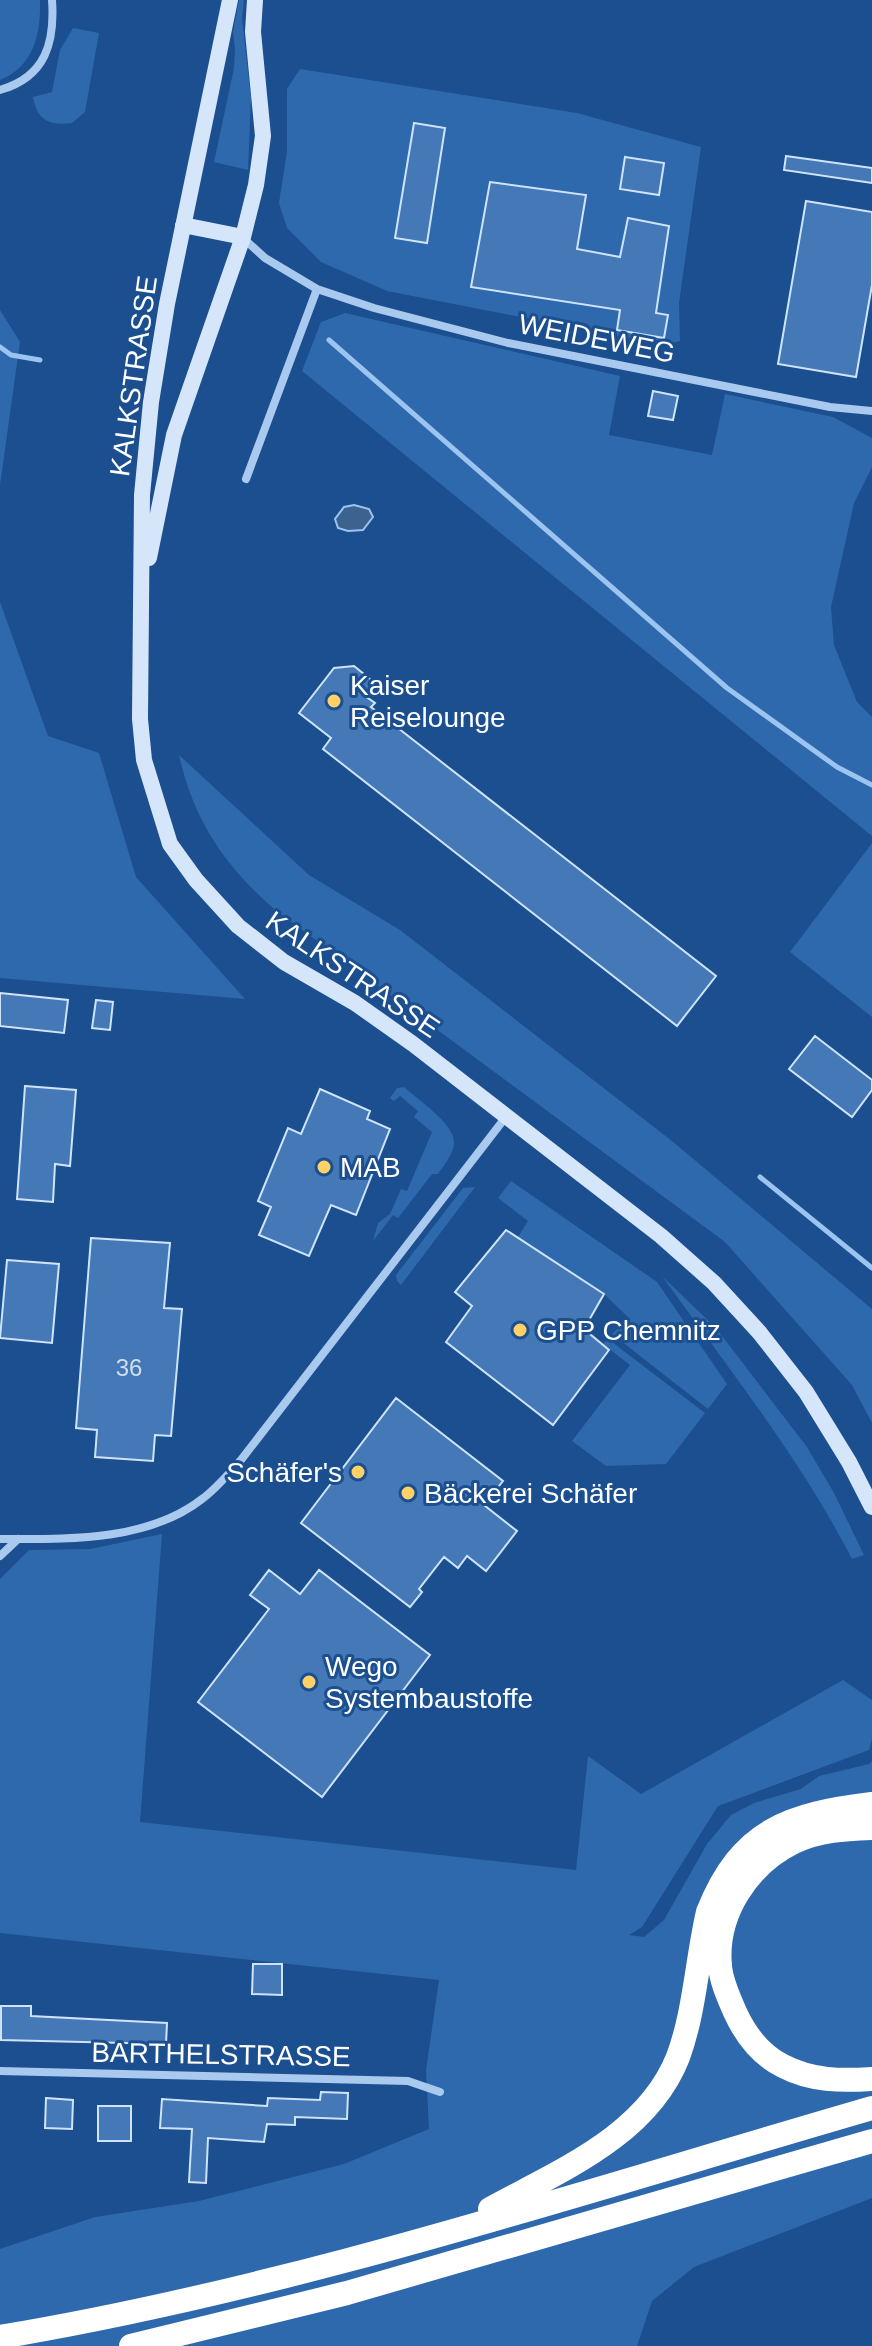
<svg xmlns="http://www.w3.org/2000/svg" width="872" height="2346" viewBox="0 0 872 2346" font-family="Arial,sans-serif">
<rect width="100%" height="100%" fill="#1b4f8f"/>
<path fill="#2e69ad" d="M 0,0 L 40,0 C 41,33 34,67 0,80 Z
M 239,0 L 244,0 L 242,19 L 251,98 L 248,170 L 214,162 L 234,68 L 235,49 L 233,32 Z
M 73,28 L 99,33 L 85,112 L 72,123 C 49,126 37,120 33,97 L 52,92 L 60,50 Z
M 300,69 L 577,113 L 701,147 L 679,303 L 680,341 L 665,345 L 387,291 L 321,262 L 287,228 L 279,203 L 287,151 L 287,89 Z
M 0,310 L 20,342 L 0,485 Z
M 345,313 L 620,376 L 609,435 L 712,455 L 725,394 L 833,417 L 872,438 L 872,467 L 854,503 L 831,607 L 834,645 L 857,702 L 872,717 L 872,836 L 302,371 L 321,322 Z
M 0,602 L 48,736 L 99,753 L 136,877 L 245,999 L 0,978 Z
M 179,755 L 309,875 L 400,930 L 672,1141 L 872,1309 L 872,1423 L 852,1385 L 725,1242 L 275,910 C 224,865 194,821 179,755 Z
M 872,843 L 872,1017 L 790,952 Z
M 404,1087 C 418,1100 457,1125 454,1145 C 452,1156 444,1165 438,1174 L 432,1174 L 398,1218 L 393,1215 L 373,1241 L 378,1223 L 390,1214 L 401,1189 L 407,1191 L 432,1132 L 414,1117 L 418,1111 L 400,1096 L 394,1101 L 390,1098 L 397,1088 Z
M 511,1181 L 657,1282 L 727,1384 L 708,1409 L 612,1334 L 629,1318 L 604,1294 L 518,1237 L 528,1221 L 498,1198 Z
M 475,1187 L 401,1285 L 397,1281 L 396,1275 L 463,1188 Z
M 662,1276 L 716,1328 L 807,1447 L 834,1493 L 864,1555 L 852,1559 C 800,1458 728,1368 662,1276 Z
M 608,1339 L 705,1413 L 666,1464 L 606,1466 L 572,1441 L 630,1365 L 603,1344 Z
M 162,1534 L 140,1822 L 576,1870 L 588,1756 L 641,1794 L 843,1680 L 872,1700 L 872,1739 L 869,1750 L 718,1806 L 642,1927 L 629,1935 L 644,1937 L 664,1920 L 707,1844 L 731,1815 L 754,1803 L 801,1789 L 819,1776 L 869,1764 L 872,1761 L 872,2198 L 694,2267 L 652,2301 L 637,2346 L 0,2346 L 0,2249 L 95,2217 L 199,2201 L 344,2164 L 429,2129 L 426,2070 L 439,1980 L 0,1933 L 0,1579 L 29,1550 L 90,1549 Z"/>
<path fill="#3c6290" stroke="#9cc4f0" stroke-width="2" d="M 354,505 L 369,509 L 373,517 L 363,530 L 348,531 L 338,528 L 335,519 L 344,507 Z"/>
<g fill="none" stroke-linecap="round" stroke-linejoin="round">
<path stroke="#9cc4f0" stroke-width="5" d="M 329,340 L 727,688 L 837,767 L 872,785
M 0,347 L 11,355 L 40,360
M 760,1177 L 872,1268"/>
</g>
<path fill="#4478b7" stroke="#cfe3fa" stroke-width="2" d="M 414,123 L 445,128 L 427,243 L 395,238 Z
M 786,156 L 872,168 L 872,183 L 784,170 Z
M 625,157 L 664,163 L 659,195 L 620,189 Z
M 490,182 L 586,195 L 577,249 L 620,257 L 628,218 L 669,226 L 656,313 L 668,315 L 664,338 L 617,330 L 620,310 L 471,287 Z
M 806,201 L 872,212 L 872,285 L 856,377 L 778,364 Z
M 653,391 L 678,396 L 673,420 L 648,416 Z
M 354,666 L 375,683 L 365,696 L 375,703 L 371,707 L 716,976 L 677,1026 L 323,749 L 331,738 L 299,713 L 334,668 Z
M 0,993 L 68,1000 L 64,1033 L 0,1026 Z
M 96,1000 L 113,1002 L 110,1030 L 92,1028 Z
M 815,1036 L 872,1080 L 872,1090 L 852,1117 L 789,1069 Z
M 25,1086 L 76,1090 L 70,1166 L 55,1164 L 53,1202 L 17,1199 Z
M 320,1089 L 370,1111 L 367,1119 L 390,1129 L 356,1215 L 331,1205 L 309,1256 L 259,1235 L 271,1207 L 258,1201 L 288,1128 L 301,1134 Z
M 506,1230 L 604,1294 L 584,1329 L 609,1350 L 553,1425 L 446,1342 L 472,1306 L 455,1292 Z
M 91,1238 L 170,1243 L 164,1308 L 182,1309 L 171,1436 L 155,1435 L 153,1461 L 95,1457 L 97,1430 L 76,1428 Z
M 7,1260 L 59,1264 L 52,1343 L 0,1338 Z
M 396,1398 L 503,1481 L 484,1505 L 517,1531 L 486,1571 L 467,1556 L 458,1568 L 444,1557 L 419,1589 L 422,1592 L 410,1607 L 301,1523 Z
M 269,1570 L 300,1594 L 319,1570 L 430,1655 L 322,1797 L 198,1702 L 269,1609 L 250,1595 Z
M 253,1964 L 282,1964 L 282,1995 L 252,1994 Z
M 1,2006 L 31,2006 L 31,2016 L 167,2023 L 166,2044 L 1,2040 Z
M 321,2092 L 348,2093 L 347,2119 L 295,2117 L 295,2125 L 267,2124 L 264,2142 L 208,2138 L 206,2183 L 189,2182 L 192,2129 L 160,2128 L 162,2099 L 267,2106 L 268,2098 L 320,2100 Z
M 46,2098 L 73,2100 L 72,2129 L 45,2128 Z
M 98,2106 L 131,2106 L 131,2141 L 98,2141 Z"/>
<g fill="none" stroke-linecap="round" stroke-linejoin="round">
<path stroke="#a9c9ee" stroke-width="8" d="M 0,90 C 46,77 55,42 52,0
M 243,238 L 265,258 L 317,289 L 374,308 L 508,343 L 830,407 L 872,411
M 246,479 L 317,289
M 0,1539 C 66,1539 147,1542 202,1499 C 217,1488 229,1473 241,1460 L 505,1118
M 0,1556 L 18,1539
M 0,2071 L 408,2081 L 440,2092"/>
<path stroke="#d6e6fa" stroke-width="16" d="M 230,0 L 167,304 L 151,402 L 142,495 L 140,719 L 144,760 L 170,844 L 196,880 L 238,926 L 284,962 L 355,1003 L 413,1044 L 661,1236 L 714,1283 L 759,1332 L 806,1392 L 849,1462 L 872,1507
M 183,225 L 243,237
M 149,558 L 174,435 L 243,237 L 256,185 L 263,136 L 253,32 L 255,0"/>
<path stroke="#fff" stroke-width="24" d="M 872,1828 C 846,1829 819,1830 794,1842 C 749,1864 715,1913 720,1966 C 721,1981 729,1998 735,2012 C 745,2034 761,2055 783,2066 C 812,2081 841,2081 872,2079
M 490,2209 C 559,2171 647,2136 678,2057 C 695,2011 697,1959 708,1912 C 741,1829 790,1814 872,1804
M 0,2337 C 294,2288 585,2191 872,2108
M 131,2346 L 347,2293 L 872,2141"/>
</g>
<g fill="#ffd166" stroke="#1b4f8f" stroke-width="3">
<circle cx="334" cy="701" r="8"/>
<circle cx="324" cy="1167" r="8"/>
<circle cx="520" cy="1330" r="8"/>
<circle cx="358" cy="1472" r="8"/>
<circle cx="408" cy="1493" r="8"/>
<circle cx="309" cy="1682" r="8"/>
</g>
<g text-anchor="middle" stroke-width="6" stroke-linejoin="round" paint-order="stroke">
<g font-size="24" fill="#d0dded">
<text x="129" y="1376">36</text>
</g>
<g font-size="28" fill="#fff" stroke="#1b4f8f">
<text transform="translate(597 338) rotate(11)" y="10">WEIDEWEG</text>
<text transform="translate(133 376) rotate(-82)" y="10">KALKSTRASSE</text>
<text transform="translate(353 974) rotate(34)" y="10">KALKSTRASSE</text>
<text transform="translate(221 2054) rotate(1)" y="10">BARTHELSTRASSE</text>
</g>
<g font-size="28" fill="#fff" stroke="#1b4f8f" text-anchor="start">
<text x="350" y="695">Kaiser<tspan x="350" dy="32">Reiselounge</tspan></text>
<text x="340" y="1177">MAB</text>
<text x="536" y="1340">GPP Chemnitz</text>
<text x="342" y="1482" text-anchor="end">Schäfer's</text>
<text x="424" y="1503">Bäckerei Schäfer</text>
<text x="325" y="1676">Wego<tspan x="325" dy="32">Systembaustoffe</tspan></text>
</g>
</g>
</svg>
